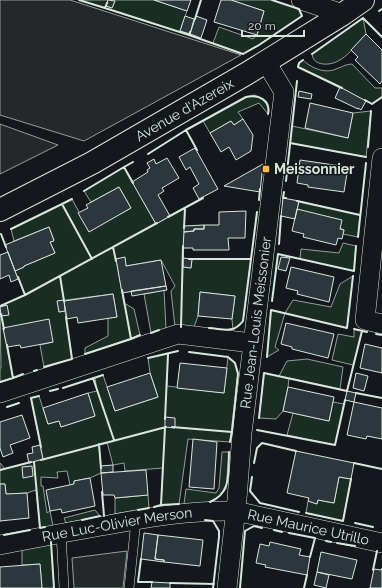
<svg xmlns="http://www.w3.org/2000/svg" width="382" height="588" viewBox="0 0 382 588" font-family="Raleway,sans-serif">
<rect width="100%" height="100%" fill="#14181c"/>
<path fill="#1a2d24" stroke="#939e99" d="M 79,0 L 108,0 L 106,6 L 112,8 L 115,1 L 113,0 L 154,0 L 187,11 L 180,31 L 190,34 L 189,35 Z
M 231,0 L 272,0 L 299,9 L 302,16 L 259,45 L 243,54 L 213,43 L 219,27 L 253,39 L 257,35 L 264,11 Z
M 363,18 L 366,34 C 354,47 342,66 323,64 C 316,63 313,60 312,54 Z
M 303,60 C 311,68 325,74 336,69 C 342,67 346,64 352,64 L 375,88 L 382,88 L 382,97 L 372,104 L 298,67 L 299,63 Z
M 254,95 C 264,98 271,103 268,114 L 259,103 L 238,112 L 243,119 L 234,125 L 231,121 L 210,133 L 203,121 L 246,97 Z
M 371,111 L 366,157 L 290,143 L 292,126 L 348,138 L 353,113 Z
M 124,167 L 156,224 L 185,208 L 183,267 L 191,268 L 192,259 L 251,259 L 243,321 L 239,326 L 233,330 L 232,319 L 235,296 L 200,292 L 198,316 L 194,327 L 175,327 L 171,291 L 175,286 L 161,260 L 126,266 L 125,258 L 116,259 L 124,303 L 134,309 L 140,335 L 85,354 L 85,348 L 108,336 L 108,318 L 117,317 L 113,294 L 58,301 L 59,312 L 65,311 L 72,359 L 44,367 L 40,345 L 53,342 L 3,328 L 13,378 L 0,382 L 0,368 L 1,368 L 0,308 L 1,316 L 7,305 L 0,306 L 25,295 L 15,271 L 24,267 L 24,266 L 55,253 L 50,242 L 54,240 L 49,227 L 14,241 L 11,229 L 72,199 L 89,231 L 131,208 L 119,187 L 91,202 L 84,191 Z
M 299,201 L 360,215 L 358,237 L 343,234 L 344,230 L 297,209 Z
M 343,243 L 356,246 L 354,271 L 300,259 L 301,249 L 339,253 Z
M 353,276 L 347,328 L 285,313 L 275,347 L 279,350 L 267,357 L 271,310 L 285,313 L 293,300 L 331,307 L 340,284 Z
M 164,290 L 166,329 L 151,333 L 144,294 Z
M 354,329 L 362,331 L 353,365 L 332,360 L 338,334 L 354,337 Z
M 168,354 L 167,386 L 224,393 L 228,357 L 235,363 L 238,372 L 230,442 L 188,439 L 179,504 L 161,505 L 163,468 L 125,471 L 124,463 L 113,465 L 107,442 L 99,444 L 101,473 L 90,478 L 74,481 L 74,484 L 70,485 L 67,471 L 57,472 L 58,478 L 41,477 L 41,486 L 43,486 L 47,513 L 50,511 L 53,526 L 40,528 L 36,490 L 27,493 L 6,494 L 5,484 L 0,484 L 0,463 L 5,469 L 43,459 L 31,398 L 39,396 L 48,424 L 59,421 L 61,427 L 95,416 L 88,393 L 97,391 L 95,378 L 103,375 L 115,411 L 158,397 L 150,373 L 148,358 Z
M 307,359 L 343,367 L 340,389 L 289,378 L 288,387 L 283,411 L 276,419 L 259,418 L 264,373 L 279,376 L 287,361 Z
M 333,402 L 344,404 L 335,445 L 287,435 L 293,413 L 329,421 Z
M 222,452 L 229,452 L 226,489 L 220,496 L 207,503 L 184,504 L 186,489 L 216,493 L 219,488 Z
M 339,477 L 351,479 L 343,521 L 306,513 L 308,501 L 317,504 L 318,500 L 334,503 Z
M 148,495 L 149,508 L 115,514 L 115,498 Z
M 95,510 L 100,516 L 66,523 L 64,518 Z
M 51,542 L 54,588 L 37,588 L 42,588 L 40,564 L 22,565 L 22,548 Z"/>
<path fill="#24282b" stroke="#939e99" d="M 0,0 L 70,0 L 241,55 L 84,141 L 0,115 Z
M 0,124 L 58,145 L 0,174 Z
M 127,551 L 123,588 L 74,588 L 72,558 Z"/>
<path fill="#2c363c" stroke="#d8e6dc" d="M 108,0 L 115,1 L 112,8 L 106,6 Z
M 154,0 L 191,0 L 187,11 Z
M 221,0 L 231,0 L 264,11 L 257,35 L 214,22 Z
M 185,16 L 194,19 L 190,34 L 180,31 Z
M 196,16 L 207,20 L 201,38 L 190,34 Z
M 366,34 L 382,50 L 382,81 L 380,84 L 355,60 L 358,57 L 351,50 Z
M 340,87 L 366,101 L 361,110 L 358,108 L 358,109 L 335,98 Z
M 299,91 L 312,94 L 311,99 L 298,97 Z
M 310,103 L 353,113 L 348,138 L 305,128 Z
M 243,119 L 253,135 L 251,151 L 236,160 L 229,147 L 221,152 L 210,133 L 231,121 L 234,125 Z
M 195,148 L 218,189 L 199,199 L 193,188 L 199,184 L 190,167 L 186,170 L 179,157 Z
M 167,158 L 179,178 L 162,188 L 164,191 L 158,195 L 170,216 L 156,224 L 132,182 L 148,172 L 147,170 L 150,168 L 147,163 L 154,159 L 156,164 Z
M 300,160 L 348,167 L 344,192 L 308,187 L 308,185 L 297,183 Z
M 263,164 L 260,192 L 224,186 Z
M 119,187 L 131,208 L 89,232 L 78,213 L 88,208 L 86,205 Z
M 283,198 L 299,201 L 295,219 L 281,216 Z
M 297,209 L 342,220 L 340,229 L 344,230 L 342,239 L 338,238 L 336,245 L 303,237 L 304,234 L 292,231 Z
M 246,211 L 245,238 L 228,238 L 229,250 L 193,250 L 193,248 L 183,248 L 184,232 L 194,231 L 194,229 L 204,229 L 204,225 L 219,225 L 219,212 Z
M 204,225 L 204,229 L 194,229 L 194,231 L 184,232 L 184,226 Z
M 49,227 L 54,241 L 50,242 L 55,253 L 24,266 L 24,267 L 15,271 L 5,245 Z
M 8,252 L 18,279 L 11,282 L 9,275 L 0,279 L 0,255 Z
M 125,257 L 126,266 L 161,260 L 166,286 L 122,293 L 116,259 Z
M 281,257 L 290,258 L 286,271 L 278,269 Z
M 183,258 L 192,259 L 191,268 L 183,267 Z
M 291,267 L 334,277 L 329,302 L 297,294 L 298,291 L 286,288 Z
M 166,286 L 167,290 L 132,296 L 131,291 Z
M 200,292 L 235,296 L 232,319 L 198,316 Z
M 113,294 L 117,317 L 78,323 L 77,317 L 67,319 L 64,301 Z
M 64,300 L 65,311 L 59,312 L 57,301 Z
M 7,305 L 9,315 L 1,316 L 0,307 Z
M 49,319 L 53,342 L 21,348 L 20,345 L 7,347 L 3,328 Z
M 286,323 L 334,334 L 328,358 L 292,349 L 292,347 L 281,344 Z
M 365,344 L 382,348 L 382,373 L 360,368 Z
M 180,363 L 227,368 L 224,393 L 177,388 Z
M 150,373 L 158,397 L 115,411 L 107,387 Z
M 356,373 L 368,376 L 364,391 L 353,388 Z
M 288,387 L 334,397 L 329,421 L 283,411 Z
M 347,391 L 356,393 L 354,402 L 345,400 Z
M 88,393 L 95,416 L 61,427 L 59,421 L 48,424 L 43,408 Z
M 354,402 L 382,408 L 382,439 L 367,436 L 366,439 L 347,435 Z
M 22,415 L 30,438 L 10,445 L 13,453 L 3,457 L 0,448 L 0,422 Z
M 165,417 L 175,418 L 175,428 L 165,427 Z
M 193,439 L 217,442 L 214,489 L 189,487 Z
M 40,445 L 43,459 L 29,463 L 27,454 L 33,453 L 32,447 Z
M 296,451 L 354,463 L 351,479 L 339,477 L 334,503 L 318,500 L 317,504 L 308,501 L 309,498 L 287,493 Z
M 113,465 L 113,472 L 101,473 L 101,466 Z
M 32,466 L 33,476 L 23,478 L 22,467 Z
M 146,470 L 148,495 L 115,498 L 114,495 L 103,495 L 101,473 Z
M 90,478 L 95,506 L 62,513 L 61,509 L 50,511 L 46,490 L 74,484 L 74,481 Z
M 0,484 L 5,484 L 6,494 L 27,493 L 29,518 L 0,521 Z
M 144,533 L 158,535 L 155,559 L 164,560 L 164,562 L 141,559 Z
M 158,535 L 203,540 L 200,566 L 164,562 L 164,560 L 155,559 Z
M 270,542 L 301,549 L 299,555 L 310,557 L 307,575 L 265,567 L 266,565 L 256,563 L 260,544 L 269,546 Z
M 321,552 L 357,560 L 352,579 L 317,572 Z
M 40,564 L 42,588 L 0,588 L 0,567 Z
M 382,568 L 382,588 L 370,588 L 374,569 L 381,570 Z
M 317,572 L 329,575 L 326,588 L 314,585 Z
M 152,582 L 170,583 L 170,588 L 151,588 Z"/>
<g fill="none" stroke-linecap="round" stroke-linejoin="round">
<g stroke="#d8e6dc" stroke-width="10">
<path id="lane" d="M 61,533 L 64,588
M 129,588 L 136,520"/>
</g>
<g stroke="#d8e6dc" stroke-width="20">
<g id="street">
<path d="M 301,0 L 343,14"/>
<path d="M 382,158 L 365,320 L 382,324"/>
<path d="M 0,393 L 178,334 L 252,343"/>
<path id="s1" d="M 0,545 C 36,538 72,531 108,525 C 150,517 192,510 235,511 L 382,543"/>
<path id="s2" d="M 227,588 L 237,499 L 242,433 L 284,92 L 266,62"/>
</g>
</g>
<g stroke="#d8e6dc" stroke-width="24">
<g id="secondary">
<path id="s3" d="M 0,210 L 92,163 L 246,74 L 343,14 L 363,0"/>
</g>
</g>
<use href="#lane" stroke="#14181c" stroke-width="9"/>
<use href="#street" stroke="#14181c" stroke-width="19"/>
<use href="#secondary" stroke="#14181c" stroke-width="22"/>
<path stroke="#d8e6dc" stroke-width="2" d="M 79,0 L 105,8
M 107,3 L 105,8 L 189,35
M 379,11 L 382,9
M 195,19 L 201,0
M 190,32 L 189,35 L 243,54 L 259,45 L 302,16 L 299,9 L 272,0
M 312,54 L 363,18 L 382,37
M 303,60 L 299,63 L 298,67 L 342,88
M 365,100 L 372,104 L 382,97
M 186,130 L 246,97 C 258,94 271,100 268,114
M 290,143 L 366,157
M 368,147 L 371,111
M 148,154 L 186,130 L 197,150
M 124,167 L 133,162
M 286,181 L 297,81
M 84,191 L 124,167 L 133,183
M 284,192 L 283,198 L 286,198
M 72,199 L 62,204 L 92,259
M 259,200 L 260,189
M 297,201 L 360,215
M 168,217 L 203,198
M 184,228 L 185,208
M 11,229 L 62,204
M 1,234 L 6,247
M 358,237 L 366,163
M 279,244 L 281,216
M 113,247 L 116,261
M 189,259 L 251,259 L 257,212
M 60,276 L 64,301
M 18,277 L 25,295
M 122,290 L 131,339 L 140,335
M 272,301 L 278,254 L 354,271 L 356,246
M 0,306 L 25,295 L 157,223
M 1,314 L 4,329
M 181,327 L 183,246
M 209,328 C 224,329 233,334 243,321 L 251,259
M 354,329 L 367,332
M 151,333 L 159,330
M 376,334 L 382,335
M 7,345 L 13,378 L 23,374
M 189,352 L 228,357 L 235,363 L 238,374 L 232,432
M 85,354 L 131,339
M 267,357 L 271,310 L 347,328 L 353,276
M 148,358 L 178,351
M 44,367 L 72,359 L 66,317
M 34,371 L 37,370
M 93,378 L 114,440
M 0,382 L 13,378
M 63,388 L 103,375
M 50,391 L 58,389
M 356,393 L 382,398
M 39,396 L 31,398 L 41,447
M 7,407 L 19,403
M 259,418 L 264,373 L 347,391 L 362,331
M 165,419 L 168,354
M 172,427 L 232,432 L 230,442
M 257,430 L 335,445 L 345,400
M 99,444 L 101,468
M 41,460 L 166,427
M 34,462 L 40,528 L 45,527
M 254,463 L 257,448 L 262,443 L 296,451
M 354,463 L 382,469
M 0,470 L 31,462
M 252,477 L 250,491 L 260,503 L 299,512
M 102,492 L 104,516
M 210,502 C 232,493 228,472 229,452
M 161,505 L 179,504
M 154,507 L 161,505 L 165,427
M 138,510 L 149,508
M 306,513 L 343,521 L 351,479
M 82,520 L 100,516
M 205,520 L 213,521 L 219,531 L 219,537 L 213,588
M 355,523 L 373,527
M 274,530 L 282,532
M 289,533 L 315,538 L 310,557
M 4,535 L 30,530
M 326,541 L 331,542
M 51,542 L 54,588
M 337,543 L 355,546
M 141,559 L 138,582 L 152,582
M 373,570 L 377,551
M 170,583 L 214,584
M 240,588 L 245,531 L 254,526 L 262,528
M 304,588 L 307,575"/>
</g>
<rect fill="#ffb74d" stroke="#14181c" stroke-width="1.5" x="262" y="165" width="8" height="8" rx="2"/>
<g text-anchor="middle" stroke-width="3" stroke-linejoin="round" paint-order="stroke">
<g font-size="14" fill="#d8e6dc" stroke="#14181c">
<text dy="5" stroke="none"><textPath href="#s3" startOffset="210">Avenue d'Azereix</textPath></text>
<text dy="5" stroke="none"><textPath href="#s2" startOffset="267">Rue Jean-Louis Meissonier</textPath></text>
<text dy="5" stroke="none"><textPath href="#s1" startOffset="119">Rue Luc-Olivier Merson</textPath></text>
<text dy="5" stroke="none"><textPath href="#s1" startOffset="313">Rue Maurice Utrillo</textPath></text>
</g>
<g font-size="14" font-weight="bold" fill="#d8e6dc" stroke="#14181c" text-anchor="start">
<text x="274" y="174">Meissonnier</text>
</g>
</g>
<path d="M242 30v6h62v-6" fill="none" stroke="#d8e6dc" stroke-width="2"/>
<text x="248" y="30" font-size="12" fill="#d8e6dc" stroke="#14181c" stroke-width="3" paint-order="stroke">20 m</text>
</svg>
